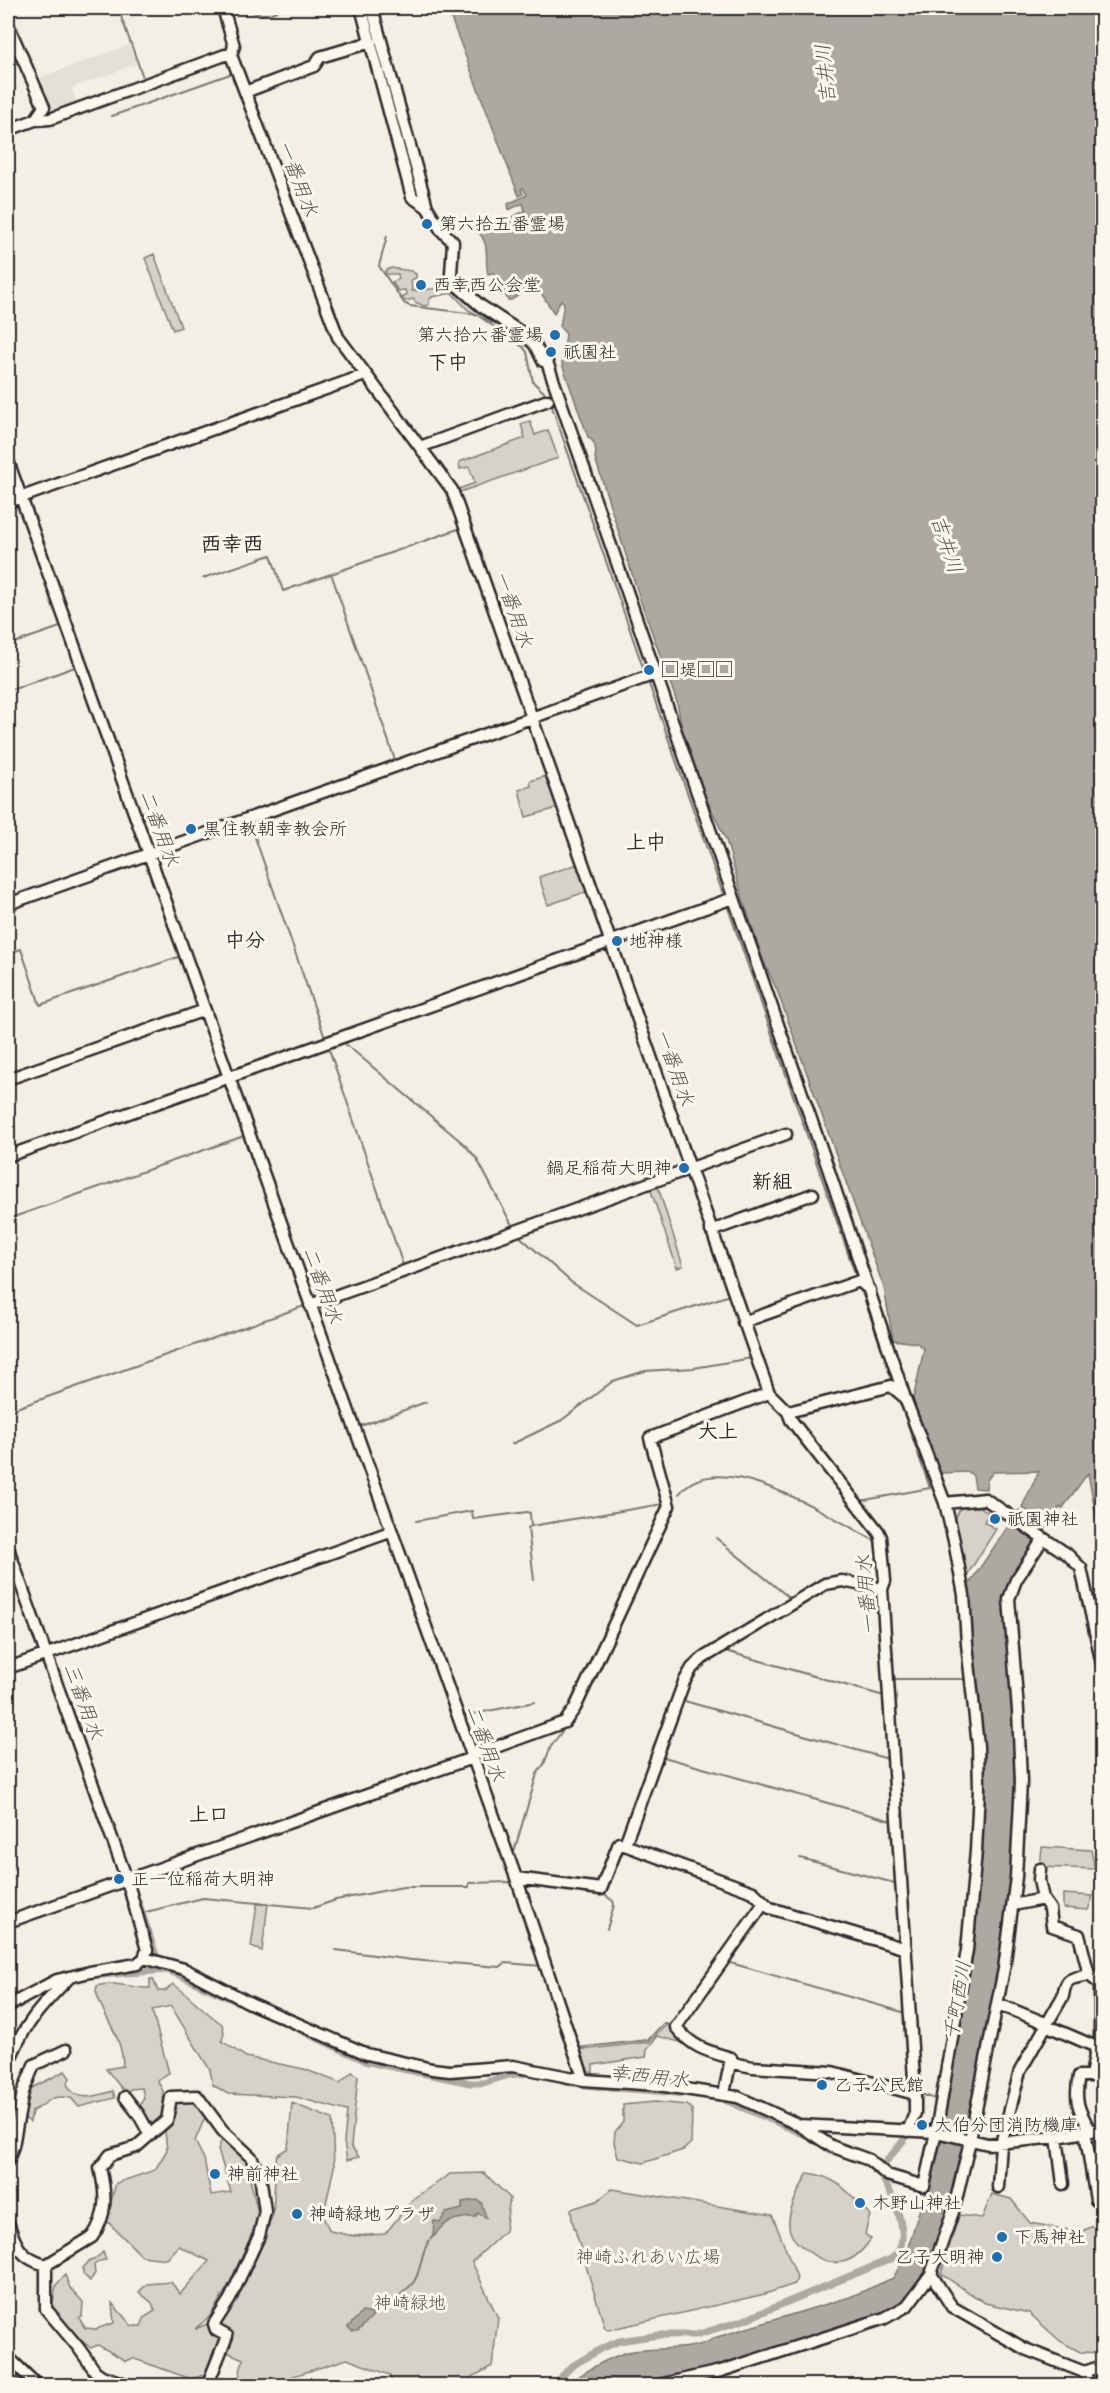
<svg xmlns="http://www.w3.org/2000/svg" width="1110" height="2393" viewBox="0 0 1110 2393" font-family="'Comic Neue','Klee One',sans-serif">
<rect width="100%" height="100%" fill="#f3efe4"/>
<filter id="ink" filterUnits="userSpaceOnUse"><feTurbulence type="fractalNoise" baseFrequency=".0167" numOctaves="2"/><feDisplacementMap in="SourceGraphic" scale="12" xChannelSelector="R" yChannelSelector="G"/><feConvolveMatrix kernelMatrix="1 2 1 2 8 2 1 2 1" color-interpolation-filters="sRGB"/></filter>
<g filter="url(#ink)">
<path fill="#e4e0d6" d="M 129,45 L 136,64 L 72,88 L 78,106 L 54,114 L 41,77 Z"/>
<path fill="#d5d2c9" stroke="#807e7a" stroke-width="1.5" d="M 154,254 L 181,327 L 173,330 L 145,258 Z
M 391,268 L 411,271 L 416,274 L 416,278 L 411,280 L 412,291 L 451,287 L 494,320 L 492,323 L 468,310 L 452,293 L 432,297 L 429,300 L 429,305 L 424,306 L 415,302 L 414,299 L 405,301 L 402,298 L 407,295 L 405,290 L 398,291 L 392,282 L 399,279 L 398,274 L 386,274 L 385,271 Z
M 530,421 L 535,435 L 548,430 L 558,458 L 457,493 L 456,490 L 475,483 L 469,467 L 460,469 L 459,462 L 525,438 L 521,424 Z
M 550,775 L 561,807 L 526,817 L 519,790 L 531,786 L 530,781 Z
M 581,863 L 591,890 L 548,905 L 539,877 Z
M 653,1185 L 654,1188 L 658,1187 L 683,1266 L 677,1268 L 651,1191 L 647,1187 Z
M 961,1506 L 980,1507 L 989,1513 L 984,1522 L 996,1529 L 966,1577 L 955,1520 Z
M 1042,1847 L 1091,1850 L 1095,1869 L 1040,1867 Z
M 1063,1894 L 1093,1896 L 1088,1910 L 1063,1908 Z
M 257,1904 L 268,1904 L 262,1951 L 251,1947 Z
M 150,1979 L 153,1979 L 158,1991 L 165,1991 L 173,1984 C 191,1996 204,2012 222,2024 L 224,2032 L 222,2041 L 246,2057 L 304,2069 L 340,2083 L 352,2072 L 358,2076 L 351,2146 L 359,2157 L 347,2160 L 344,2142 L 347,2111 L 296,2097 L 228,2094 L 213,2085 L 210,2070 L 171,2006 L 152,2010 L 169,2073 L 157,2080 L 163,2091 L 164,2112 L 173,2114 L 176,2101 L 194,2100 L 205,2117 L 195,2141 L 204,2159 L 211,2195 L 231,2192 L 218,2150 L 223,2136 L 245,2158 L 258,2213 L 253,2231 L 229,2285 L 210,2316 L 195,2329 L 217,2320 L 273,2215 L 276,2159 L 277,2155 L 288,2148 L 292,2103 L 332,2119 L 334,2167 L 323,2217 L 330,2231 L 353,2236 L 385,2234 L 414,2198 L 450,2174 L 484,2173 L 510,2198 L 505,2231 L 472,2262 L 498,2318 L 492,2366 L 458,2385 L 392,2385 L 390,2375 L 347,2359 L 272,2383 L 239,2377 L 243,2359 L 225,2351 L 210,2373 L 191,2379 L 132,2358 L 126,2361 L 98,2345 L 91,2348 L 66,2329 L 52,2309 L 56,2285 L 65,2275 L 70,2288 L 83,2302 L 82,2316 L 79,2318 L 85,2328 L 96,2329 L 114,2323 L 112,2303 L 132,2326 L 141,2326 L 145,2317 L 155,2311 L 152,2303 L 139,2292 L 147,2284 L 171,2282 L 180,2294 L 209,2261 L 179,2246 L 167,2259 L 142,2256 L 106,2220 L 116,2183 L 155,2170 L 167,2150 L 165,2132 L 152,2124 L 140,2105 L 144,2098 L 142,2088 L 130,2089 L 127,2095 L 106,2069 L 123,2066 C 122,2033 103,2019 96,1991 L 97,1986 C 115,1980 133,1989 150,1988 Z
M 666,2025 L 675,2030 L 687,2044 L 657,2036 L 647,2049 L 646,2057 L 593,2065 L 593,2072 L 588,2073 L 580,2049 L 590,2049 L 649,2042 Z
M 65,2071 L 70,2078 L 67,2084 C 76,2104 96,2096 113,2091 L 115,2098 L 79,2107 L 71,2098 C 45,2094 52,2103 32,2111 L 30,2122 L 22,2116 L 28,2090 Z
M 655,2102 L 687,2105 L 692,2109 L 691,2143 L 683,2150 L 643,2163 L 618,2157 L 614,2143 L 615,2132 L 623,2122 L 623,2105 Z
M 808,2173 C 837,2176 851,2195 870,2215 L 865,2234 L 871,2239 C 852,2267 831,2270 805,2249 C 797,2243 790,2237 789,2226 C 787,2211 801,2186 808,2173 Z
M 612,2189 L 772,2215 L 797,2277 L 795,2284 L 765,2294 L 608,2330 L 605,2328 L 572,2220 L 571,2209 L 597,2201 Z
M 992,2194 L 1011,2199 L 1030,2223 L 1080,2232 L 1102,2222 L 1102,2353 L 1080,2352 L 1060,2341 L 1029,2313 L 985,2303 L 941,2274 L 959,2215 L 982,2218 Z
M 103,2252 L 106,2260 L 100,2261 L 94,2265 L 95,2273 L 90,2281 L 83,2274 L 83,2268 L 90,2260 L 94,2260 Z"/>
<path fill="#aca9a2" stroke="#787772" stroke-width="1.5" d="M 447,8 L 1102,8 L 1102,1549 L 1088,1473 L 1062,1509 L 1060,1507 L 1048,1526 L 1022,1507 L 1039,1471 L 993,1472 L 987,1480 L 986,1489 L 975,1488 L 973,1476 L 969,1472 L 940,1473 L 913,1400 L 924,1349 L 917,1343 L 893,1340 L 884,1288 L 777,990 L 763,960 L 745,906 L 726,840 L 702,790 L 682,729 L 677,702 L 641,602 L 595,458 C 597,450 595,441 588,437 L 562,364 L 566,334 L 560,327 L 564,303 L 561,300 L 554,313 L 536,285 L 511,300 L 508,300 L 494,273 L 488,274 C 484,257 491,245 478,232 L 525,211 L 523,203 L 509,210 L 508,204 L 527,195 L 523,188 L 521,189 L 523,194 L 519,196 Z
M 1019,1510 L 1046,1528 L 1014,1576 L 1007,1613 L 1015,1760 L 1010,1886 L 1000,1962 L 967,2134 L 948,2211 L 928,2268 L 912,2294 L 899,2306 L 882,2315 L 725,2364 L 636,2385 L 566,2386 C 584,2372 607,2358 628,2352 C 653,2346 695,2353 714,2338 L 850,2297 L 893,2278 L 905,2257 L 926,2189 L 980,1847 L 967,1587 Z
M 477,2200 L 481,2202 L 486,2217 L 477,2213 L 476,2217 C 460,2217 442,2220 435,2236 L 433,2235 L 434,2221 L 440,2222 L 446,2213 L 462,2209 L 462,2202 Z
M 362,2312 L 374,2314 L 358,2331 L 352,2331 L 348,2327 Z
M 8,2363 L 30,2385 L 8,2385 Z"/>
<g fill="none" stroke-linecap="round" stroke-linejoin="round">
<path stroke="#787772" stroke-width="2" d="M 118,8 L 144,80
M 238,8 C 254,11 267,20 280,8
M 232,9 L 235,8
M 112,116 L 233,73
M 387,236 L 379,266 L 404,303 L 410,306 L 476,314 L 523,347 L 527,352 L 533,382 L 548,396
M 550,401 L 645,673
M 332,576 L 396,763
M 203,578 L 271,555 L 283,591 L 461,528
M 8,645 L 63,626
M 648,681 L 724,897
M 8,691 L 75,667
M 250,823 L 325,1038
M 727,905 L 857,1279
M 8,954 L 21,949 L 40,1005 L 181,956
M 342,1041 L 465,1145 L 477,1159 L 514,1229
M 328,1046 L 404,1268
M 8,1219 L 244,1136
M 517,1234 L 571,1282 L 637,1325 L 727,1296
M 860,1287 L 885,1358
M 8,1411 L 307,1305
M 358,1427 L 426,1402
M 512,1444 L 562,1420 L 613,1381 L 645,1371 L 694,1368 L 752,1358
M 679,1494 C 718,1442 834,1519 875,1541 L 880,1579
M 860,1501 L 930,1488 L 899,1399
M 416,1521 L 472,1511 L 473,1519 L 527,1512 L 530,1513 L 531,1526 L 528,1528 L 534,1580
M 531,1526 L 663,1504
M 716,1538 L 792,1600
M 722,1650 L 884,1696
M 891,1679 L 966,1679
M 681,1700 L 888,1759
M 462,1716 L 535,1702
M 660,1756 L 892,1821
M 513,1855 L 537,1774 L 544,1764 L 551,1746 L 566,1726
M 800,1858 L 898,1884
M 602,1893 L 613,1901 L 614,1905 L 607,1929
M 142,1913 L 203,1898 L 313,1908 L 336,1900 L 403,1887 L 469,1887 L 469,1883 L 512,1882
M 336,1950 L 412,1960 L 500,1967 L 505,1963 L 543,1966
M 727,1962 L 906,2013
M 577,2048 L 648,2040 L 664,2023 L 673,2027
M 918,2093 L 935,2099
M 900,2248 L 902,2248
M 374,2314 C 384,2308 412,2288 416,2278 C 423,2262 421,2248 434,2235"/>
<path stroke="#aca9a2" stroke-width="7" d="M 8,450 L 13,465
M 8,1536 L 13,1550
M 138,1901 L 158,1961
M 101,1975 L 168,1970 L 238,2002
M 289,2025 L 368,2062 L 470,2083 L 483,2083 L 509,2075 L 527,2073
M 564,2081 C 603,2090 642,2088 681,2094
M 725,2100 L 808,2136
M 885,2163 L 908,2135
M 552,2386 L 572,2366 L 601,2349 L 619,2341 L 659,2335 L 696,2335 L 744,2320 L 891,2259 C 917,2241 891,2191 878,2171"/>
<g stroke="#2b2b2b" stroke-width="15">
<path id="minor" d="M 223,8 L 234,46 L 231,55 L 338,337 L 452,490 L 769,1393 L 788,1412 L 791,1420 L 878,1531 L 881,1537 L 885,1581 L 882,1589 L 915,2094 L 915,2113 L 908,2131
M 364,8 L 362,11 L 412,197 L 427,207
M 372,8 L 427,207 L 441,230 L 453,242 L 451,274 L 453,282 L 481,306 L 525,335 L 535,345 L 543,361 L 547,362 L 828,1168 L 905,1398 L 945,1503 L 954,1541 L 964,1595 L 967,1644 L 978,1746 L 979,1789 L 976,1851 L 967,1950 L 936,2132 L 924,2186 L 887,2175 L 869,2160 L 831,2146 L 799,2125
M 8,25 L 44,107 L 35,120
M 245,92 L 314,66 L 320,57 L 371,42
M 8,130 L 35,120 L 50,119 L 225,55 L 231,55
M 420,447 L 548,400
M 8,461 L 520,1889 L 584,2080
M 8,502 L 365,375
M 8,904 L 655,674
M 8,1079 L 205,1010
M 8,1156 L 733,898
M 711,1231 L 813,1194
M 310,1305 L 786,1134
M 743,1322 L 859,1281 L 870,1290
M 788,1412 L 891,1386 L 903,1396
M 945,1503 L 985,1499 L 1067,1554 L 1081,1568 L 1102,1664
M 1043,1539 L 1016,1580 L 1009,1599 L 1018,1710 L 1021,1782 L 1016,1877 L 1004,1969 L 969,2145 L 954,2209 L 931,2274 L 952,2307 L 1025,2349 L 1084,2372 L 1090,2386
M 8,1548 L 127,1880 L 147,1950 L 144,1958 L 137,1964 L 90,1972 L 57,1980 L 8,2006
M 8,1668 L 390,1532
M 471,1756 L 565,1722 L 575,1708 L 669,1506 L 650,1438 L 769,1393
M 625,1844 L 684,1682 L 692,1668 L 703,1658 L 825,1584 L 842,1581 L 882,1589
M 1040,1869 L 1039,1880 L 1043,1899
M 516,1878 L 601,1889 L 619,1843 L 753,1892 L 770,1908 L 906,1949
M 8,1922 L 472,1758
M 144,1958 L 184,1969 L 250,2003 L 367,2054 L 432,2069 L 450,2071 L 513,2066 L 584,2080 L 658,2085 L 738,2097 L 799,2125 L 936,2132 L 988,2144 L 1057,2137 L 1102,2129
M 1089,1975 L 1100,1984 L 1100,1994 L 1102,1994
M 998,2004 L 1045,2023 L 1050,2027 L 1094,2046 L 1096,2050
M 732,2063 L 753,2067 L 832,2072 L 915,2094
M 8,2065 C 21,2028 41,2006 69,1978
M 724,2094 L 731,2058 C 707,2051 693,2048 676,2027 L 764,1903
M 125,2097 L 139,2115 L 150,2135
M 1090,2130 C 1078,2109 1074,2100 1079,2076 L 1091,2076 L 1096,2050 L 1100,2045 L 1100,1994
M 1085,2131 L 1096,2200 L 1102,2200
M 1057,2137 L 1063,2184
M 8,2161 L 13,2146 L 23,2092 L 34,2065 L 66,2050
M 998,2187 L 1001,2144 L 1020,2071 L 1063,1996 C 1066,1976 1071,1979 1089,1975 L 1079,1935 L 1052,1926 L 1050,1909 L 1043,1899 L 1013,1905
M 8,2222 C 15,2245 21,2259 46,2265 L 92,2237 C 108,2215 106,2193 100,2168 L 110,2155 L 136,2147 L 167,2120 L 171,2097 L 197,2096 L 223,2131 L 251,2157 L 260,2175 L 265,2211 L 259,2236 L 230,2299 L 214,2324 L 216,2330 L 227,2336 L 207,2386
M 46,2265 L 46,2309 L 78,2347 L 95,2371 L 102,2376 L 132,2386
M 8,2357 L 38,2386
M 1084,2372 L 1102,2366
M 654,2386 L 721,2371 L 885,2318 L 907,2306 L 931,2274"/>
</g>
<use href="#minor" stroke="#fbf7ec" stroke-width="10"/>
</g>
</g>
<g fill="#1f6fb2" stroke="#fbf7ec" stroke-width="2">
<circle cx="427" cy="224" r="6"/>
<circle cx="421" cy="285" r="6"/>
<circle cx="555" cy="335" r="6"/>
<circle cx="551" cy="352" r="6"/>
<circle cx="649" cy="670" r="6"/>
<circle cx="191" cy="829" r="6"/>
<circle cx="617" cy="941" r="6"/>
<circle cx="684" cy="1168" r="6"/>
<circle cx="995" cy="1519" r="6"/>
<circle cx="119" cy="1879" r="6"/>
<circle cx="822" cy="2085" r="6"/>
<circle cx="922" cy="2125" r="6"/>
<circle cx="215" cy="2174" r="6"/>
<circle cx="860" cy="2203" r="6"/>
<circle cx="297" cy="2214" r="6"/>
<circle cx="1002" cy="2237" r="6"/>
<circle cx="997" cy="2257" r="6"/>
</g>
<g text-anchor="middle" stroke-width="6" stroke-linejoin="round" paint-order="stroke">
<g font-size="18" fill="#2b2b2b" stroke="#fbf7ec" text-anchor="start">
<text x="439" y="230">第六拾五番霊場</text>
<text x="433" y="291">西幸西公会堂</text>
<text x="543" y="341" text-anchor="end">第六拾六番霊場</text>
<text x="563" y="358">祇園社</text>
<text x="661" y="676">□堤□□</text>
<text x="203" y="835">黒住教朝幸教会所</text>
<text x="629" y="947">地神様</text>
<text x="672" y="1174" text-anchor="end">鍋足稲荷大明神</text>
<text x="1007" y="1525">祇園神社</text>
<text x="131" y="1885">正一位稲荷大明神</text>
<text x="834" y="2091">乙子公民館</text>
<text x="934" y="2131">大伯分団消防機庫</text>
<text x="227" y="2180">神前神社</text>
<text x="872" y="2209">木野山神社</text>
<text x="309" y="2220">神崎緑地プラザ</text>
<text x="1014" y="2243">下馬神社</text>
<text x="985" y="2263" text-anchor="end">乙子大明神</text>
</g>
<g font-size="18" fill="#565552" stroke="#fbf7ec">
<text x="648" y="2263">神崎ふれあい広場</text>
<text x="410" y="2309">神崎緑地</text>
</g>
<g font-size="20" font-style="italic" fill="#585755" stroke="#fbf7ec">
<text transform="translate(825 74) rotate(-96)" y="7">吉井川</text>
<text transform="translate(298 178) rotate(69)" y="7">一番用水</text>
<text transform="translate(947 544) rotate(72)" y="7">吉井川</text>
<text transform="translate(514 609) rotate(71)" y="7">一番用水</text>
<text transform="translate(160 828) rotate(70)" y="7">二番用水</text>
<text transform="translate(675 1067) rotate(71)" y="7">一番用水</text>
<text transform="translate(323 1285) rotate(70)" y="7">二番用水</text>
<text transform="translate(866 1595) rotate(-94)" y="7">一番用水</text>
<text transform="translate(84 1701) rotate(70)" y="7">三番用水</text>
<text transform="translate(486 1743) rotate(70)" y="7">二番用水</text>
<text transform="translate(957 2000) rotate(-80)" y="7">千町西川</text>
<text transform="translate(649 2076) rotate(6)" y="7">幸西用水</text>
</g>
<g font-size="20" font-weight="bold" fill="#2b2b2b" stroke="#fbf7ec">
<text x="448" y="369">下中</text>
<text x="646" y="849">上中</text>
<text x="245" y="947">中分</text>
<text x="772" y="1188">新組</text>
<text x="718" y="1438">大上</text>
<text x="209" y="1821">上口</text>
</g>
<g font-size="21" font-weight="bold" fill="#2b2b2b" stroke="#fbf7ec">
<text x="232" y="551">西幸西</text>
</g>
</g>
<rect width="1110" height="2393" fill="none" stroke="#fbf7ec" stroke-width="30"/>
<rect x="15" y="15" width="1080" height="2363" fill="none" stroke="#2b2b2b" stroke-width="2" filter="url(#ink)"/>
</svg>
